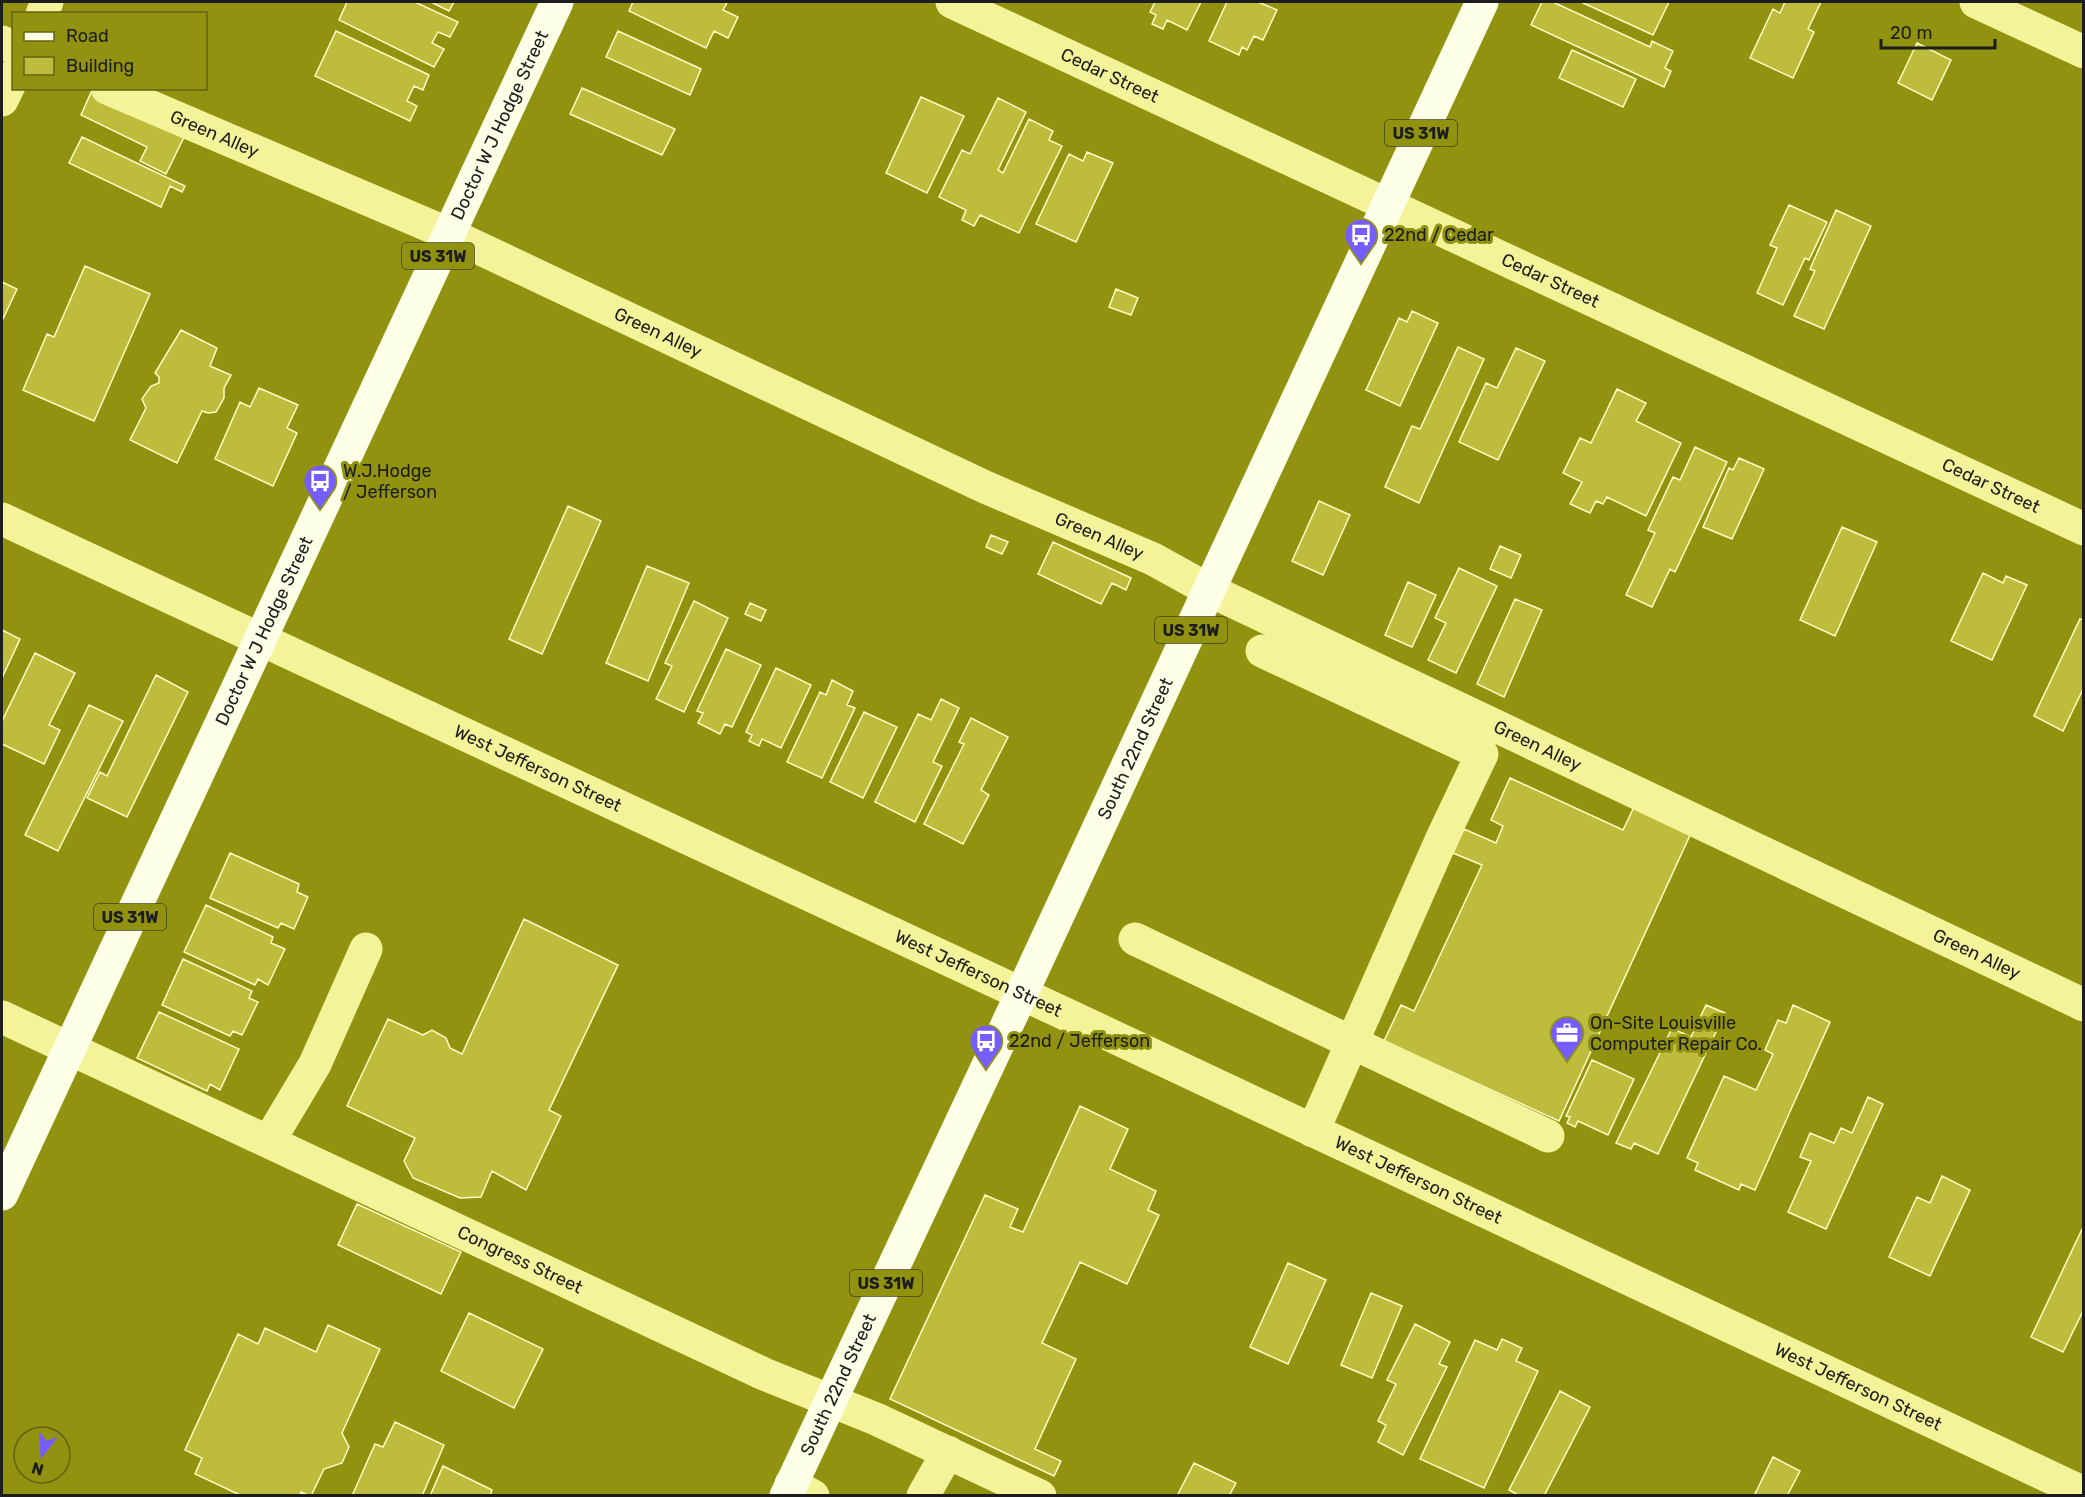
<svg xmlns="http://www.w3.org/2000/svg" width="2085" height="1497" viewBox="0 0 2085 1497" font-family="Rubik,sans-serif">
<rect width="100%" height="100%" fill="#91920f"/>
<path fill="#bdbc3c" stroke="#fefdc2" stroke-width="1.5" d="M 347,2 L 415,2 L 458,22 L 450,37 L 438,32 L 432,43 L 444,49 L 434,67 L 339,20 Z
M 431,2 L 454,2 L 449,11 Z
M 633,2 L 724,2 L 727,3 L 723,10 L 738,17 L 728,38 L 714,31 L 706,48 L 629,11 Z
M 1155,2 L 1201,2 L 1187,30 L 1167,20 L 1163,29 L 1152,24 L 1156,15 L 1150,12 Z
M 1227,2 L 1258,2 L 1277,10 L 1263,40 L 1254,36 L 1247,50 L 1242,47 L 1239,55 L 1209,41 Z
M 1542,2 L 1553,2 L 1650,47 L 1652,41 L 1673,51 L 1665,68 L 1671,71 L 1664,87 L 1531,25 Z
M 1581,2 L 1669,2 L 1653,35 Z
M 1785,2 L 1821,2 L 1808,29 L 1814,32 L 1793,78 L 1750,58 L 1773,9 L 1780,13 Z
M 336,31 L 429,75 L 423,90 L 414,86 L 407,101 L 417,106 L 410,121 L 315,76 Z
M 618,31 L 701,69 L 690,95 L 606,57 Z
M 1917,43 L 1951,60 L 1932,100 L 1898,83 Z
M 1572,50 L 1636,79 L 1623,107 L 1559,78 Z
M 93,88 L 186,133 L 166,174 L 140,161 L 147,147 L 81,115 Z
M 582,88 L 675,129 L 662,155 L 570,114 Z
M 921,97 L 964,116 L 927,193 L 886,173 Z
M 998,98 L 1026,112 L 998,170 L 1003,173 L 1029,119 L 1053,131 L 1049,140 L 1062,146 L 1019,233 L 980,215 L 974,226 L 962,220 L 966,210 L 939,197 L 962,150 L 970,154 Z
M 82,137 L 185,186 L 182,192 L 170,186 L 161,207 L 69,163 Z
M 1087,152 L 1113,163 L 1076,242 L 1036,224 L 1069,154 L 1083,161 Z
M 1789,205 L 1827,222 L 1809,260 L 1805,258 L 1783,305 L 1757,293 L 1777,248 L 1770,245 Z
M 1836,210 L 1871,226 L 1824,329 L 1794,316 L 1815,271 L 1810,269 Z
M 85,266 L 150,294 L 94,421 L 23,390 L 47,334 L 54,337 Z
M 2,282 L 17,289 L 2,321 Z
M 1116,289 L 1138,298 L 1131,315 L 1109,307 Z
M 1412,311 L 1438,323 L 1400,406 L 1366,390 L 1399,318 L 1407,322 Z
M 181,330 L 217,348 L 210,366 L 231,375 L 224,388 L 224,398 L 216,412 L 208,413 L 202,411 L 177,463 L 130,440 L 146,408 L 142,399 L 151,386 L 159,383 L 159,377 L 155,373 Z
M 1458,347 L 1484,359 L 1419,503 L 1385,487 L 1412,426 L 1420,429 Z
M 1516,348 L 1545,361 L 1498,460 L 1459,442 L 1486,383 L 1497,388 Z
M 259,388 L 298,405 L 287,428 L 297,433 L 273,486 L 215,459 L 240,402 L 250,407 Z
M 1617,389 L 1646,403 L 1636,421 L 1681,443 L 1646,516 L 1607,497 L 1603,504 L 1596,501 L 1590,513 L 1570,504 L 1582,482 L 1563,473 L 1580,438 L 1591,443 Z
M 1695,447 L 1727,462 L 1675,572 L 1670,569 L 1652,607 L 1626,595 L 1655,533 L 1648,530 L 1673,477 L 1680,480 Z
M 1739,458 L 1764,469 L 1732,539 L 1703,527 L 1729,468 L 1733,470 Z
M 1319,501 L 1350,515 L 1323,575 L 1292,561 Z
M 568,506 L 601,521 L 542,654 L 509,639 Z
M 1842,527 L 1877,542 L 1835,636 L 1800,620 Z
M 991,535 L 1008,542 L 1002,554 L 986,547 Z
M 1053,542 L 1131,578 L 1126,590 L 1112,583 L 1101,604 L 1038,574 Z
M 1500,546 L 1521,555 L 1511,578 L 1490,569 Z
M 647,566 L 689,583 L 648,681 L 606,663 Z
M 1459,568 L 1497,586 L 1456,673 L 1428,660 L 1446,623 L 1435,618 Z
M 1983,573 L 2003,583 L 2006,576 L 2027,585 L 1992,660 L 1951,641 Z
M 1408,582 L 1436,595 L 1412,647 L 1385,635 Z
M 1515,599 L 1542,610 L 1504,697 L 1477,684 Z
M 694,601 L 728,618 L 684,712 L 656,699 L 672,666 L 665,663 Z
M 750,603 L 766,610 L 761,621 L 745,614 Z
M 2080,619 L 2084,620 L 2084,687 L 2063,731 L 2034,716 Z
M 2,630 L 20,639 L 2,678 Z
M 726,649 L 761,665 L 732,727 L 725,724 L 720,734 L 698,723 L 703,713 L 697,711 Z
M 35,653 L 75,673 L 49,725 L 60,730 L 44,764 L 2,744 L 2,721 Z
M 776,668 L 811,685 L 781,748 L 762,739 L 759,746 L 749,741 L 752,735 L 746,732 Z
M 156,675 L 188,692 L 127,817 L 87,798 L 100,772 L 107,776 Z
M 832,680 L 853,691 L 847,705 L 855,708 L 822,778 L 787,762 L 820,692 L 826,695 Z
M 941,699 L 959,708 L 933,762 L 942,766 L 915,822 L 875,802 L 918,714 L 931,720 Z
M 89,705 L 123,721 L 58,851 L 25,835 Z
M 864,712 L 897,727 L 863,798 L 830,782 Z
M 971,718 L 1008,737 L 981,790 L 989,795 L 963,844 L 924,824 L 964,744 L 959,742 Z
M 1510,778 L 1623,830 L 1634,807 L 1691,833 L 1559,1121 L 1384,1041 L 1401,1005 L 1414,1011 L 1482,865 L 1453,853 L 1464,829 L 1496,843 L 1503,826 L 1491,820 Z
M 230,853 L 299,884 L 297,892 L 308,897 L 294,929 L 281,923 L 278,928 L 210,898 Z
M 206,905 L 273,937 L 271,943 L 285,949 L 268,985 L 258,979 L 255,985 L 184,952 Z
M 524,919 L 618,965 L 549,1110 L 561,1116 L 526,1190 L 492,1171 L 481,1197 L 460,1198 L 413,1178 L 404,1161 L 415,1138 L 347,1106 L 388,1019 L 423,1035 L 432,1030 L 446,1038 L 450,1048 L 462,1054 Z
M 183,959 L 252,991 L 249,998 L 258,1002 L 242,1035 L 233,1031 L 230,1036 L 162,1005 Z
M 1706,1005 L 1725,1013 L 1658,1154 L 1634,1143 L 1631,1149 L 1616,1143 L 1672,1028 L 1691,1037 Z
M 1793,1005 L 1830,1022 L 1755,1190 L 1741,1184 L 1739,1190 L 1695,1170 L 1698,1163 L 1687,1158 L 1724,1076 L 1756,1090 L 1773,1054 L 1765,1050 L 1778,1020 L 1786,1023 Z
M 159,1012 L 239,1049 L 220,1090 L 210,1084 L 207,1091 L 137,1058 Z
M 1592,1060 L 1634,1079 L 1608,1135 L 1578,1121 L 1575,1127 L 1567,1123 L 1570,1117 L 1566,1116 Z
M 1868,1097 L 1883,1104 L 1826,1229 L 1788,1212 L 1811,1161 L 1800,1157 L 1810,1133 L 1834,1143 L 1841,1128 L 1852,1133 Z
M 1080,1106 L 1128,1129 L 1110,1169 L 1156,1191 L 1148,1210 L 1159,1215 L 1127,1284 L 1080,1262 L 1042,1343 L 1076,1359 L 1035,1449 L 1061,1461 L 1054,1476 L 890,1399 L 985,1195 L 1018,1209 L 1010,1227 L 1023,1232 Z
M 1942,1176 L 1970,1190 L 1930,1276 L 1889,1257 L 1917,1197 L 1930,1203 Z
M 357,1204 L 461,1252 L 441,1294 L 338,1245 Z
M 2084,1225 L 2084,1309 L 2063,1352 L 2031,1337 Z
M 1288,1263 L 1326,1280 L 1288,1364 L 1250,1347 Z
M 1371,1293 L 1402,1306 L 1372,1378 L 1341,1365 Z
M 469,1313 L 543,1349 L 514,1408 L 441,1371 Z
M 1415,1324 L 1450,1342 L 1439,1364 L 1447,1367 L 1403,1455 L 1378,1442 L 1386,1425 L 1378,1421 L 1396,1384 L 1387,1380 Z
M 328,1325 L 380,1349 L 342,1433 L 349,1447 L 342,1463 L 324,1469 L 311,1496 L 301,1492 L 300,1496 L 242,1496 L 195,1474 L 202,1458 L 185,1450 L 238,1334 L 258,1344 L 265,1328 L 316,1352 Z
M 1502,1339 L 1522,1348 L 1516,1361 L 1538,1371 L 1484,1488 L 1420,1459 L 1475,1340 L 1497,1350 Z
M 1560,1391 L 1590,1407 L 1544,1496 L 1520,1496 L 1509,1490 Z
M 395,1422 L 444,1445 L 422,1496 L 352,1496 L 375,1444 L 383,1447 Z
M 1773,1457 L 1800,1471 L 1787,1496 L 1754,1496 Z
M 1194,1463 L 1236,1483 L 1229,1496 L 1177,1496 Z
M 443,1466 L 492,1490 L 490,1496 L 430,1496 Z"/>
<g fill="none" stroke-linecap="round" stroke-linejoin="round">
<g stroke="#f4f39a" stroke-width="33">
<path id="s1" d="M 952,2 L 2084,529"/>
<path d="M 1976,2 L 2084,52"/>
<path d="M 42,14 L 47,2"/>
<path d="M 2,42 L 14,48"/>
<path id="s2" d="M 107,88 L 449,234 L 985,487 L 1153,559 L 1209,590 L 2084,1005"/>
<path d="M 2,100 L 14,75"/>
<path id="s3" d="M 2,519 L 1076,1019 L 2084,1493"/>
<path d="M 1262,651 L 1482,754 L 1443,836 L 1313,1131"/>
<path d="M 1135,939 L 1548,1136"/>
<path id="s4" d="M 2,1017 L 764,1374 L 876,1419 L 1040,1496"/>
<path d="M 269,1141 L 315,1064 L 366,949"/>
<path d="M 791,1484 L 813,1496"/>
<path d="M 923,1496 L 948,1452"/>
</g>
<g stroke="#feffe7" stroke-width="33">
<path id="s5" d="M 2,1194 L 557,2"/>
<path id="s6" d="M 786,1496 L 1021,995 L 1482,2"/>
</g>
</g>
<defs>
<g id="bus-pin" transform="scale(1.725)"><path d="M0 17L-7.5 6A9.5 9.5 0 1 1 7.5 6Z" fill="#755dff" stroke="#91920f"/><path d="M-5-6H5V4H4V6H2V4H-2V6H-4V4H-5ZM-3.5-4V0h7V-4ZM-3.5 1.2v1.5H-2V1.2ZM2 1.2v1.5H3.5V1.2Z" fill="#fff"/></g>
<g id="office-pin" transform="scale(1.725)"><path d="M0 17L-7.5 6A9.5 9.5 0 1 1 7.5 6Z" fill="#755dff" stroke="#91920f"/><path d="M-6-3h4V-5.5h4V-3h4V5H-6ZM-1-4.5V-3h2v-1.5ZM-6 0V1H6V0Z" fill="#fff"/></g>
</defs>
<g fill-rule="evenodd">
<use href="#bus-pin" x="1361" y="235"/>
<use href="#bus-pin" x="320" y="481"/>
<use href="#office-pin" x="1567" y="1033"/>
<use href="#bus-pin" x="986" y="1041"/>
</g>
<g text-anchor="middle" stroke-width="6" stroke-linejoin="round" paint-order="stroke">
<g fill="#91920f" stroke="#404019" stroke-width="1.5">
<rect x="1385" y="120" width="72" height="26" rx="4.5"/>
<rect x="402" y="243" width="72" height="26" rx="4.5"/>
<rect x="1155" y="617" width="72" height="26" rx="4.5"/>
<rect x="94" y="904" width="72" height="26" rx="4.5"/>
<rect x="850" y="1270" width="72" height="26" rx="4.5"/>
</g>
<g font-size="16" font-weight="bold" fill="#1d1d1d">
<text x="1421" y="139">US 31W</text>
<text x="438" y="262">US 31W</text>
<text x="1191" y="636">US 31W</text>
<text x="130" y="923">US 31W</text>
<text x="886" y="1289">US 31W</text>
</g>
<g font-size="18" fill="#1d1d1d" stroke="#91920f">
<text dy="6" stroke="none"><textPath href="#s1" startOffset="174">Cedar Street</textPath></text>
<text dy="6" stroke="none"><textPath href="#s5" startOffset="1179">Doctor W J Hodge Street</textPath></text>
<text dy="6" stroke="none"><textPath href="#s2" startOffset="117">Green Alley</textPath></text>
<text dy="6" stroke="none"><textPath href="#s1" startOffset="660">Cedar Street</textPath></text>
<text dy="6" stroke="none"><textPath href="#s2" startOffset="603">Green Alley</textPath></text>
<text dy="6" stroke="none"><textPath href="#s1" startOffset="1146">Cedar Street</textPath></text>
<text dy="6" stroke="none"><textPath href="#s2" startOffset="1089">Green Alley</textPath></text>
<text dy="6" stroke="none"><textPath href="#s5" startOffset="621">Doctor W J Hodge Street</textPath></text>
<text dy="6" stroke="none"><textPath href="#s2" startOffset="1575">Green Alley</textPath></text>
<text dy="6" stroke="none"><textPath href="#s6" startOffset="825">South 22nd Street</textPath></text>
<text dy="6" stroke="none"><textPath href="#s3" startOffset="591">West Jefferson Street</textPath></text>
<text dy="6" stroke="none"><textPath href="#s2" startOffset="2061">Green Alley</textPath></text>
<text dy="6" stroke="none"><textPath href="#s3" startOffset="1077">West Jefferson Street</textPath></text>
<text dy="6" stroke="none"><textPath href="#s3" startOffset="1563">West Jefferson Street</textPath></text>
<text dy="6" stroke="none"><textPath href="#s4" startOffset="572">Congress Street</textPath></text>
<text dy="6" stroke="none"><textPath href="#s6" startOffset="123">South 22nd Street</textPath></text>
<text dy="6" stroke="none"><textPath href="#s3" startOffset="2049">West Jefferson Street</textPath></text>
</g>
<g font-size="18" fill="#1d1d1d" stroke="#91920f" text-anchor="start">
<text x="1384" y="241">22nd / Cedar</text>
<text x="343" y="477">W.J.Hodge<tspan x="343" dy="21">/ Jefferson</tspan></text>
<text x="1590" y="1029">On-Site Louisville<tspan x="1590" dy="21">Computer Repair Co.</tspan></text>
<text x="1009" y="1047">22nd / Jefferson</text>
</g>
</g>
<rect width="2085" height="1497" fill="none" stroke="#1d1d1d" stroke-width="6"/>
<rect x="12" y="12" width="195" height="78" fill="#91920f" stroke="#636315" stroke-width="1.5"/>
<rect x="24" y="32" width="30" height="9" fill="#feffe7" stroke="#636315" stroke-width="1.5"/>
<text x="66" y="42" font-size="18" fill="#1d1d1d">Road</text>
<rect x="24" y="57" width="30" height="18" fill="#bdbc3c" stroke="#636315" stroke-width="1.5"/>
<text x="66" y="72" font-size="18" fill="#1d1d1d">Building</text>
<g transform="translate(42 1455) rotate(197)"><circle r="28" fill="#91920f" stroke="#636315" stroke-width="1.5"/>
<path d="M0-4.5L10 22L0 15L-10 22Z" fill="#755dff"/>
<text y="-9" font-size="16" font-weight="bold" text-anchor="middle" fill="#1d1d1d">N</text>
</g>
<path d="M1881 39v9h114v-9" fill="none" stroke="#1d1d1d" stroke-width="3"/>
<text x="1890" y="39" font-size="18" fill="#1d1d1d" stroke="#91920f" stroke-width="4.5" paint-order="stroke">20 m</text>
</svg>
